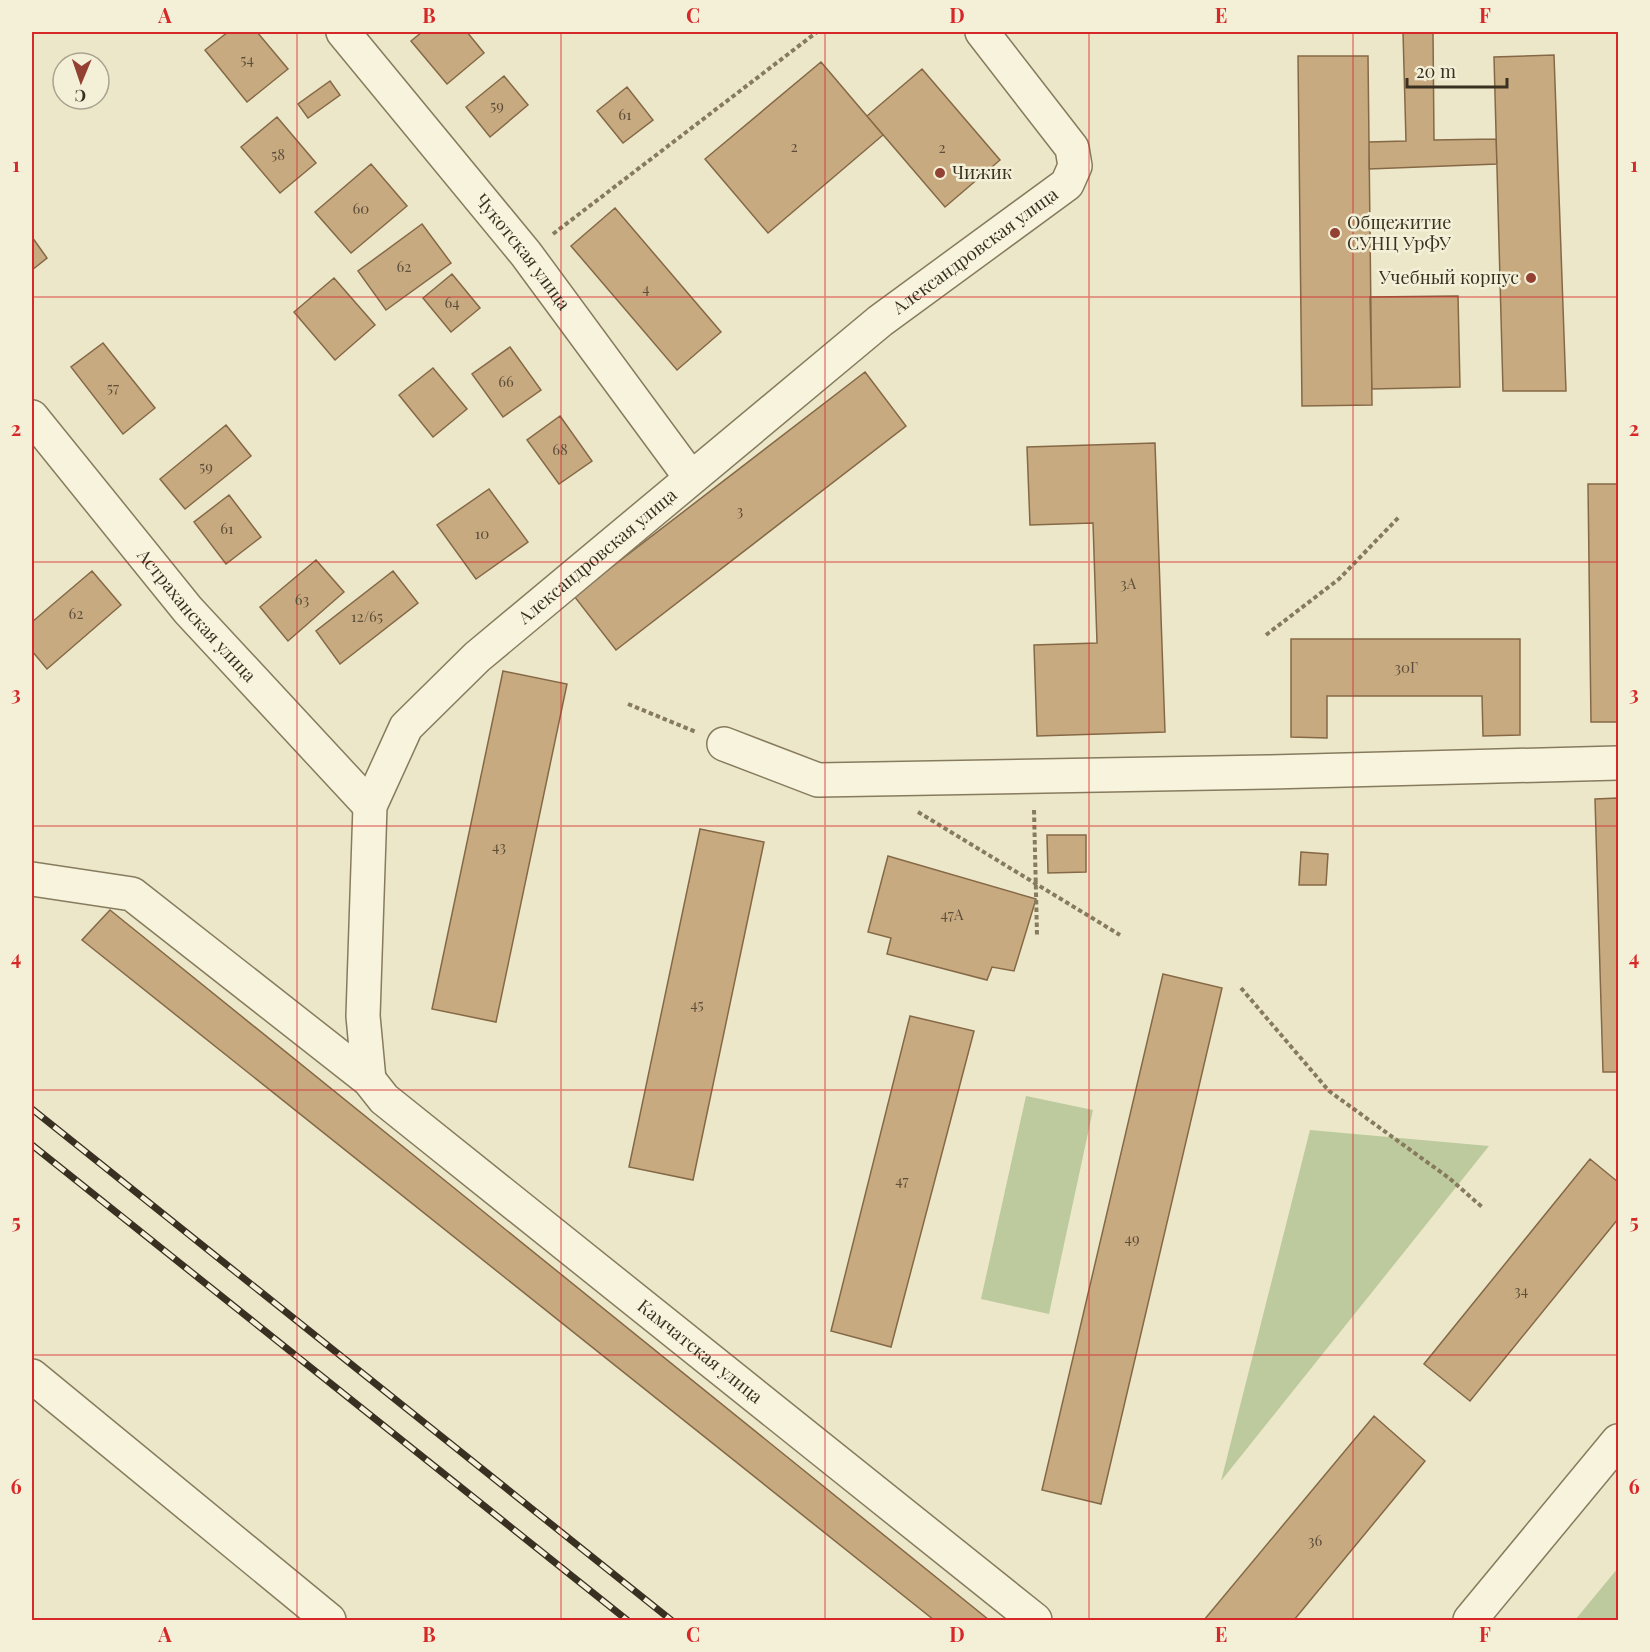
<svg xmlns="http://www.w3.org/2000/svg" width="1650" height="1652" viewBox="0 0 1650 1652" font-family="'Playfair Display',serif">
<rect width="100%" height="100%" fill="#ece7c9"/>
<path fill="#bdca9d" d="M 1026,1096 L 1093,1110 L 1049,1314 L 981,1299 Z
M 1310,1130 L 1489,1146 L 1221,1481 Z
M 1618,1568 L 1618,1620 L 1575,1620 Z"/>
<path fill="#c8aa81" stroke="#856946" stroke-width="1.5" d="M 228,32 L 257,32 L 288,69 L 247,102 L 205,50 Z
M 422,32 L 467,32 L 484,53 L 447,84 L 411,41 Z
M 1403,32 L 1433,32 L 1434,140 L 1496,139 L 1497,164 L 1369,169 L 1369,142 L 1406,141 Z
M 1554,55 L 1566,391 L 1503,391 L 1494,57 Z
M 1298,56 L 1368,56 L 1372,405 L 1302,406 Z
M 821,62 L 883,135 L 768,233 L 705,159 Z
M 922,69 L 1000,160 L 945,207 L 867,116 Z
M 504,76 L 528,105 L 490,137 L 466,107 Z
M 330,81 L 340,95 L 308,118 L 298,104 Z
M 627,87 L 653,120 L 623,143 L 597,111 Z
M 277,117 L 316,163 L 280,193 L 241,147 Z
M 371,164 L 407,206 L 351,253 L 315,212 Z
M 615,208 L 721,332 L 677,370 L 571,246 Z
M 422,224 L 451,263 L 386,310 L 358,271 Z
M 32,237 L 47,258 L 32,270 Z
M 452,274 L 480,308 L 451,332 L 423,298 Z
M 334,278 L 375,325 L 335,360 L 294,312 Z
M 1458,296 L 1460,387 L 1372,389 L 1370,297 Z
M 103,343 L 155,408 L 123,434 L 71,367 Z
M 510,347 L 541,390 L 503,417 L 472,374 Z
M 433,368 L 467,409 L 433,437 L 399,395 Z
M 865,372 L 906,426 L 616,650 L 574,596 Z
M 560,416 L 592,461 L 559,484 L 527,440 Z
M 226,425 L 251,456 L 185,509 L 160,479 Z
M 1155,443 L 1165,732 L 1037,736 L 1034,645 L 1097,643 L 1093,523 L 1030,525 L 1027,447 Z
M 1588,484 L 1618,484 L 1618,722 L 1591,722 Z
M 489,489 L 528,542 L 476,579 L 437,525 Z
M 229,495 L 261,537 L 226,564 L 194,522 Z
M 316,560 L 344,592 L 288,641 L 260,607 Z
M 92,571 L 121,605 L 47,669 L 32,651 L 32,622 Z
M 393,571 L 418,603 L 340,664 L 316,631 Z
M 1291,639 L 1520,639 L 1520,735 L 1483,736 L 1482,696 L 1327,696 L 1327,738 L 1291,737 Z
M 503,671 L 567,684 L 496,1022 L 432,1009 Z
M 1618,798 L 1618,1072 L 1603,1072 L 1595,799 Z
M 700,829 L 764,842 L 693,1180 L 629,1167 Z
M 1047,835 L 1086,835 L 1086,872 L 1048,873 Z
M 1301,852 L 1328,854 L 1326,885 L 1299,885 Z
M 888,856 L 1036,899 L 1014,971 L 992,967 L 987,980 L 887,954 L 891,938 L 868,932 Z
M 110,910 L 989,1620 L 934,1620 L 82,940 Z
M 1163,974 L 1222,988 L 1101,1504 L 1042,1490 Z
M 910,1016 L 974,1031 L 891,1347 L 831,1331 Z
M 1590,1159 L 1618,1182 L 1618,1219 L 1470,1401 L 1424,1364 Z
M 1374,1416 L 1425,1461 L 1294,1620 L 1204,1620 Z"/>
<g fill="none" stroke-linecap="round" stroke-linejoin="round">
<g stroke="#877b5e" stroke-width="36">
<g id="minor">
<path id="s1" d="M 343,32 L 526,254 L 691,478"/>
<path id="s2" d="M 32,417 L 188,610 L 370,806"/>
<path d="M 724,744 L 818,780 L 1268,772 L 1618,763"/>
<path id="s3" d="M 32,879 L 132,894 L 369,1080 L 384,1099 L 1035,1620"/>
<path id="s4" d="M 369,1080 L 363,1016 L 370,806 L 406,727 L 477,657 L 880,321 L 1067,184 L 1075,166 L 1072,148 L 982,32"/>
<path d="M 32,1376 L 329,1620"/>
<path d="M 1470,1620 L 1618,1441"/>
</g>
</g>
<path stroke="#877b5e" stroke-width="4" stroke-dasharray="4.5 3" stroke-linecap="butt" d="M 553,234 L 817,32
M 1266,635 L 1339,579 L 1399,517
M 628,704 L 696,732
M 1034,810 L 1037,935
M 918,812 L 1120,935
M 1241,988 L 1329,1091 L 1449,1178 L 1482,1207"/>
<use href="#minor" stroke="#f7f3dc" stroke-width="33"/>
<g stroke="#393021" stroke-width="7">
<path id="rail" d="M 32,1109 L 671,1620
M 32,1145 L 627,1620"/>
</g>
<use href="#rail" stroke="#f4f0d8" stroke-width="4.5" stroke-dasharray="14" stroke-linecap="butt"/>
</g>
<path fill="none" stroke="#d62828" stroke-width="1.5" stroke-opacity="0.55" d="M 297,32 L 297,1620M 561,32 L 561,1620M 825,32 L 825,1620M 1089,32 L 1089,1620M 1353,32 L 1353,1620M 32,297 L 1618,297M 32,562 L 1618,562M 32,826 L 1618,826M 32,1090 L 1618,1090M 32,1355 L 1618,1355"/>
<g fill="#924132" stroke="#f4f0d8" stroke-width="2">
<circle cx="940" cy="173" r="6"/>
<circle cx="1335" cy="233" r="6"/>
<circle cx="1531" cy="278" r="6"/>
</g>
<g text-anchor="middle" stroke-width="5" stroke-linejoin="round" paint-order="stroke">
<g font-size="15" fill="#5d4e39">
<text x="247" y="65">54</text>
<text x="497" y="111">59</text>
<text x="625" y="120">61</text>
<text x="794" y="152">2</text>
<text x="942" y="153">2</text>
<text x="278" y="160">58</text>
<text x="361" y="214">60</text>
<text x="404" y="272">62</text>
<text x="646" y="294">4</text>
<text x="452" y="308">64</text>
<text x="506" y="387">66</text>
<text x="113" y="393">57</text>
<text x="560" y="455">68</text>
<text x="206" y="472">59</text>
<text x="740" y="516">3</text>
<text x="227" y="534">61</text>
<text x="482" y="539">10</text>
<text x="1128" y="589">3А</text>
<text x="302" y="605">63</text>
<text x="76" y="619">62</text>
<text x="367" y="622">12/65</text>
<text x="1406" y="673">30Г</text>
<text x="499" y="852">43</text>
<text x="952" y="920">47А</text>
<text x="697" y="1010">45</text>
<text x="902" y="1186">47</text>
<text x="1132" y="1244">49</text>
<text x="1521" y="1296">34</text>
<text x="1315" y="1546">36</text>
</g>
<g font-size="18" fill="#393021" stroke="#f4f0d8" text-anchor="start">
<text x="952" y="179">Чижик</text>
<text x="1347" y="229">Общежитие<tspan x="1347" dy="21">СУНЦ УрФУ</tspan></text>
<text x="1519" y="284" text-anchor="end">Учебный корпус</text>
</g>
<g font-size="18" fill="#393021" stroke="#f4f0d8">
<text dy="6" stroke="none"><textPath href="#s4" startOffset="1104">Александровская улица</textPath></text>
<text dy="6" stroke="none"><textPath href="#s1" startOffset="284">Чукотская улица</textPath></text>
<text dy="6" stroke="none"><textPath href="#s4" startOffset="618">Александровская улица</textPath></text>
<text dy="6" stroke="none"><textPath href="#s2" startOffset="258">Астраханская улица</textPath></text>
<text dy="6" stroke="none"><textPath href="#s3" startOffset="831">Камчатская улица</textPath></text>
</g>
</g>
<rect width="1650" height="1652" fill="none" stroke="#f4f0d8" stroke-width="66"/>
<g transform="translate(81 81) rotate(182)"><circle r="28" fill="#f4f0d8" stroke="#a9a38f" stroke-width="1.5"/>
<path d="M0-4.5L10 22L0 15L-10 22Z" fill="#924132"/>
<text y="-9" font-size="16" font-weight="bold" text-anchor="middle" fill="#393021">С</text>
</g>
<path d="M1407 78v9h100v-9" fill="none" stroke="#393021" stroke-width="3"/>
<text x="1416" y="78" font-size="18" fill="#393021" stroke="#f4f0d8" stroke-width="4.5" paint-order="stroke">20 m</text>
<rect x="33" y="33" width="1584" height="1586" fill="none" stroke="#d62828" stroke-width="2"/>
<g font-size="20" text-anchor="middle" font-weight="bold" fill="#d62828">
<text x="165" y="23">A</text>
<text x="429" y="23">B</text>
<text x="693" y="23">C</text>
<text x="957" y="23">D</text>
<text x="1221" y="23">E</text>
<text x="1485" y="23">F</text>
<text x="16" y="172">1</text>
<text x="1634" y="172">1</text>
<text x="16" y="436">2</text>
<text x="1634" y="436">2</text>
<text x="16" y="701">3</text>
<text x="1634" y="701">3</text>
<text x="16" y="965">4</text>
<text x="1634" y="965">4</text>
<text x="16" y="1229">5</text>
<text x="1634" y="1229">5</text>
<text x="16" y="1494">6</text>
<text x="1634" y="1494">6</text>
<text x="165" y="1642">A</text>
<text x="429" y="1642">B</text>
<text x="693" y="1642">C</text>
<text x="957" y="1642">D</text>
<text x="1221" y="1642">E</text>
<text x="1485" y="1642">F</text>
</g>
</svg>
